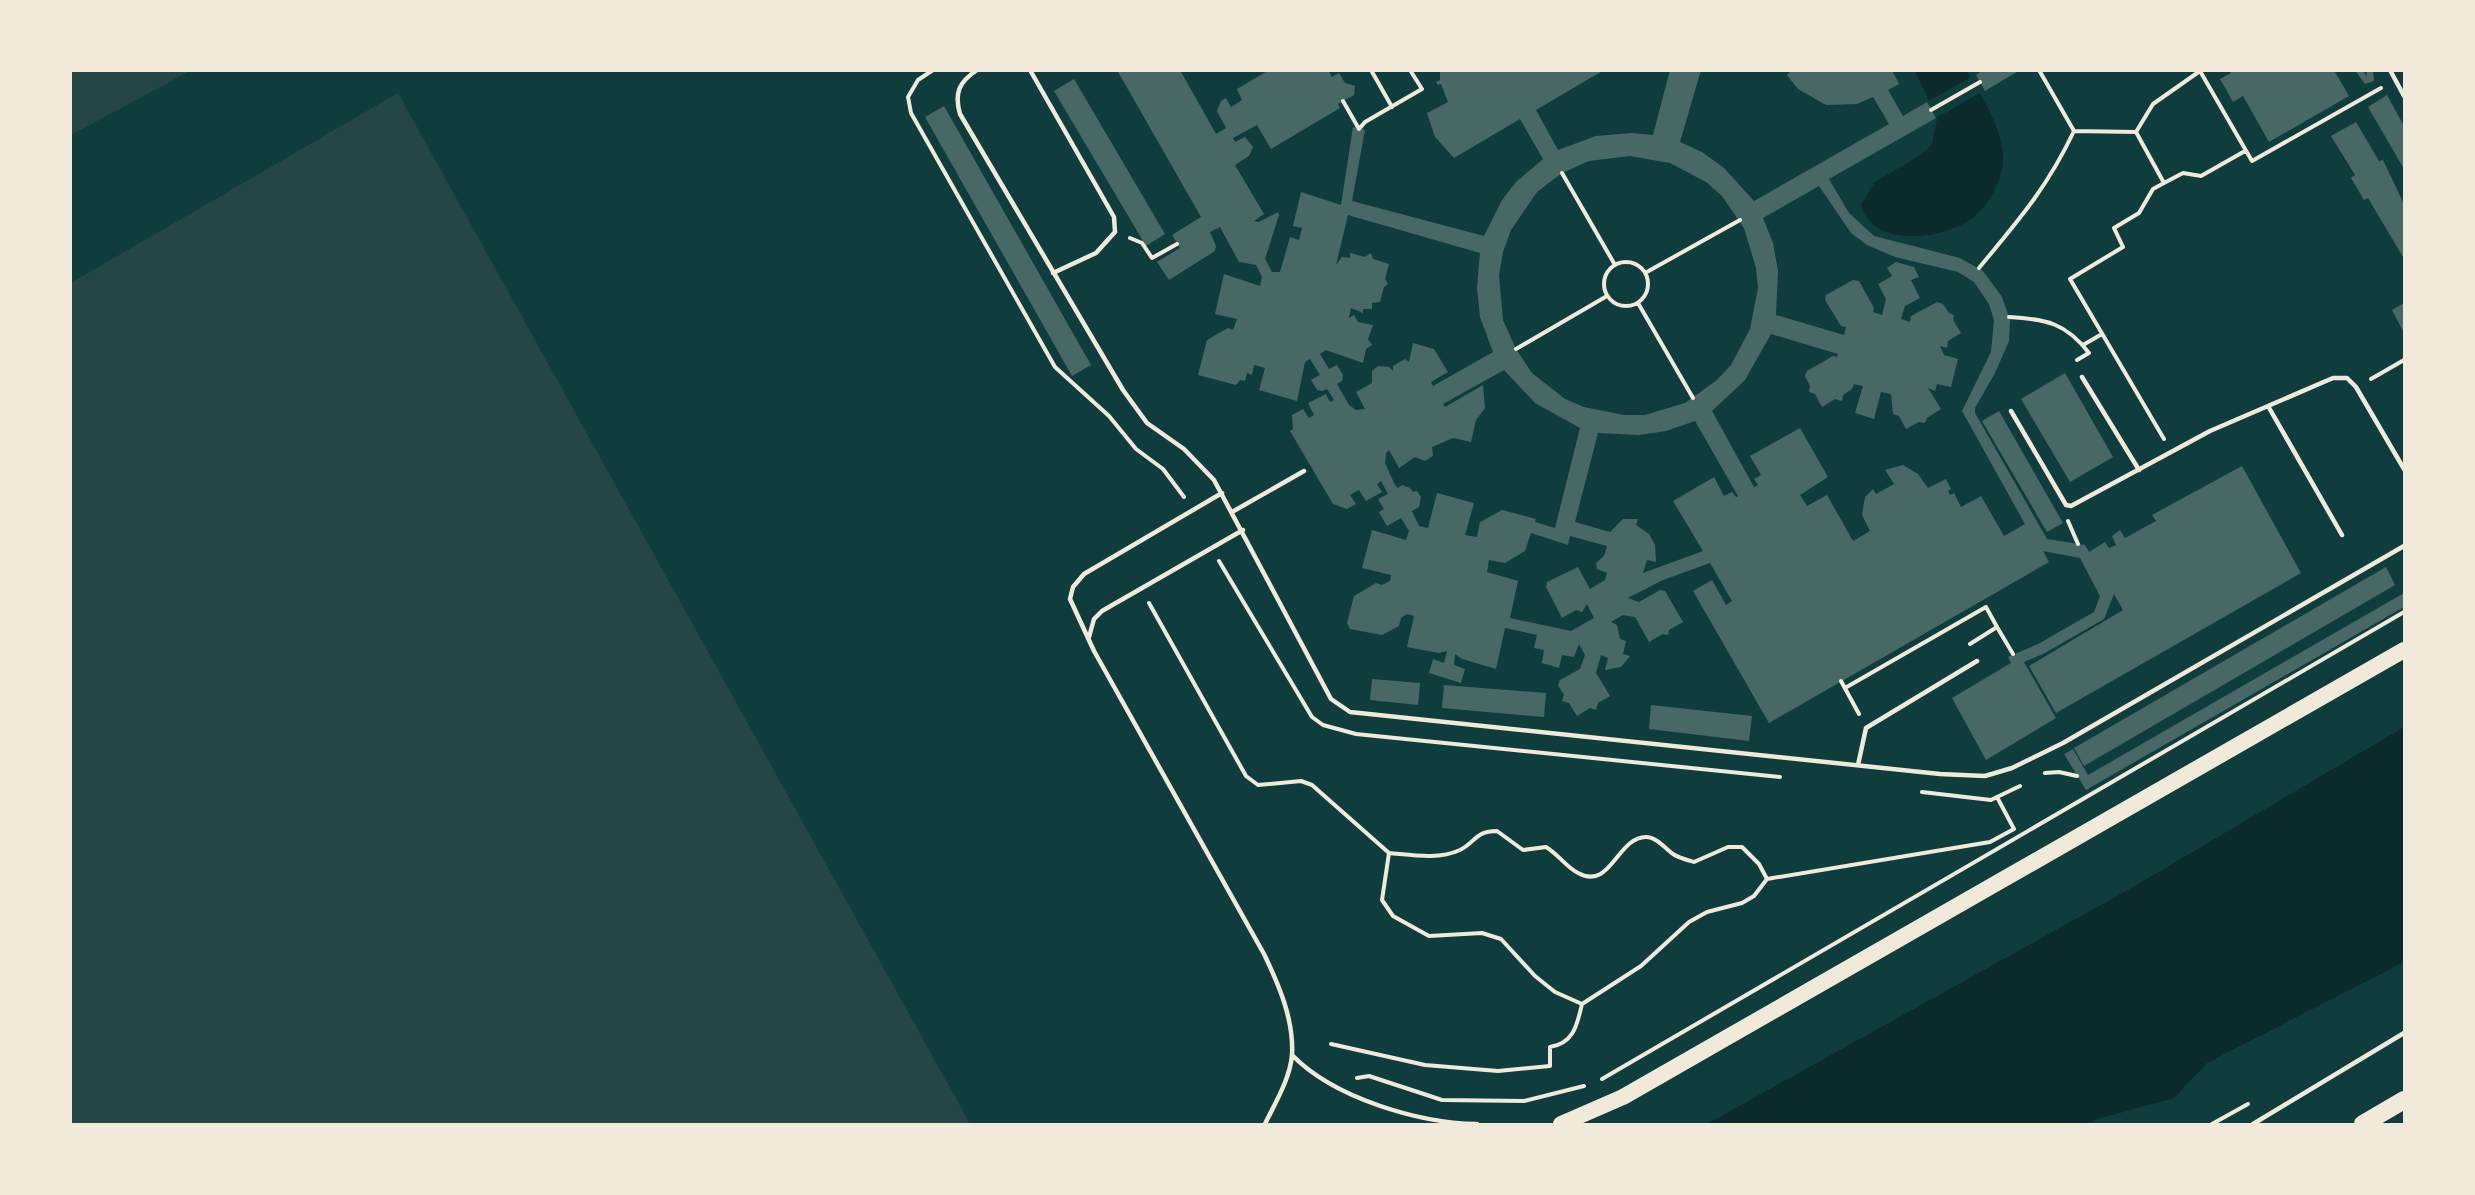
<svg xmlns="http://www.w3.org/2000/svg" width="2475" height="1195" viewBox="0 0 2475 1195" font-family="'Fira Sans',sans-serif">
<rect width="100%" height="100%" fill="#0f3d3e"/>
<path fill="#244646" d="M 71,70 L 190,70 L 190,71 L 71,135 Z
M 398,93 L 970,1124 L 71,1124 L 71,283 Z"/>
<path fill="#0a2a2b" d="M 1915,71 L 1967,71 C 1981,97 2001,124 2003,155 C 2004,178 1990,205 1971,219 C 1942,240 1872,249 1861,204 L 1875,182 L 1917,157 L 1932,145 L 1937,119 Z
M 2404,727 L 2404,962 L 2207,1063 L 2174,1098 L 2094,1120 L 2090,1124 L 1707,1124 L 2135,886 Z"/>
<path fill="#0f3d3e" d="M 1973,76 L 1982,92 L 1936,118 L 1927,102 Z"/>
<path fill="#486865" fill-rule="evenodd" d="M 1117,70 L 1180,70 L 1216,134 L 1226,128 L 1217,111 L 1221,101 L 1226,98 L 1231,107 L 1242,100 L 1237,89 L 1269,70 L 1328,70 L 1332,77 L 1339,73 L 1345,83 L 1355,86 L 1354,95 L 1338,104 L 1340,108 L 1271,149 L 1257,125 L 1233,138 L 1235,142 L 1245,137 L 1253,147 L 1249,156 L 1235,165 L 1264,214 L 1254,221 L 1259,222 L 1278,212 L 1279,215 L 1265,259 L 1272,272 L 1280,272 L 1290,237 L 1299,240 L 1302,228 L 1293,226 L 1301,192 L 1341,205 L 1353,127 L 1365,130 L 1352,201 L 1484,236 L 1502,200 L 1516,182 L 1543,159 L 1520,119 L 1454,158 L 1435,137 L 1427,113 L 1448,102 L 1441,84 L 1438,85 L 1436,82 L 1440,80 L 1440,70 L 1604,70 L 1536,110 L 1558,150 L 1596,136 L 1632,133 L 1653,135 L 1670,70 L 1701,70 L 1680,142 L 1702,152 L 1724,168 L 1754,201 L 1889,124 L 1873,97 L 1857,104 L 1826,105 L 1798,89 L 1787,75 L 1792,70 L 1892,70 L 1899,84 L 1888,90 L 1903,116 L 1927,102 L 1936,118 L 1829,179 L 1849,213 L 1874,236 L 1960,258 L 1983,271 L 2002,297 L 2010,320 L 2009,341 L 1995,373 L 1975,408 L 1975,413 L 2047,539 L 2085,545 L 2089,552 L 2105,542 L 2109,548 L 2116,545 L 2112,536 L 2120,530 L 2125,538 L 2156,521 L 2152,515 L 2242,466 L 2301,573 L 2056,713 L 2029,666 L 2123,610 L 2114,594 L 2104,619 L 2043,654 L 2024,662 L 2056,718 L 1986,760 L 1952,698 L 2011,663 L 2008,657 L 2038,644 L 2094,612 L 2100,596 L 2080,558 L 2043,551 L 2049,562 L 1769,723 L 1693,591 L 1712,580 L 1726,605 L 1732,601 L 1710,563 L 1663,580 L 1628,598 L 1639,602 L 1660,590 L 1665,591 L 1683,622 L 1669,630 L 1668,635 L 1663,634 L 1649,642 L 1635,617 L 1623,615 L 1611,622 L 1617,625 L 1620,639 L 1626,641 L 1623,654 L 1630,656 L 1621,667 L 1605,670 L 1608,658 L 1601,655 L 1596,673 L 1610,696 L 1598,703 L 1596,710 L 1590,708 L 1577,716 L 1569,703 L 1562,701 L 1564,695 L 1558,685 L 1560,680 L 1580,669 L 1585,655 L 1579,644 L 1574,657 L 1562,655 L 1559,668 L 1542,663 L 1544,650 L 1534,648 L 1537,635 L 1505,628 L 1496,669 L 1462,659 L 1455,654 L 1454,665 L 1465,669 L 1461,683 L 1429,673 L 1433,659 L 1444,663 L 1447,651 L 1439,653 L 1407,647 L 1414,616 L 1407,614 L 1401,618 L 1399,626 L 1382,635 L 1350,629 L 1347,623 L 1354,596 L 1376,583 L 1382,585 L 1390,581 L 1391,575 L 1362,568 L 1372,530 L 1406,540 L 1409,531 L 1401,518 L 1387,526 L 1379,512 L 1384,509 L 1378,499 L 1388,494 L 1381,481 L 1377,484 L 1382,492 L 1366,501 L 1359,490 L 1350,495 L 1356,504 L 1347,509 L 1333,504 L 1290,431 L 1293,429 L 1292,415 L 1303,409 L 1309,418 L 1314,415 L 1308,403 L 1326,394 L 1330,402 L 1334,400 L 1327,389 L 1322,391 L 1317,390 L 1311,380 L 1320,375 L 1310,359 L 1305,362 L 1297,401 L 1259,390 L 1265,368 L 1254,365 L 1252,375 L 1247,373 L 1245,381 L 1240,380 L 1236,385 L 1198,375 L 1207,340 L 1228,328 L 1233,330 L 1237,319 L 1215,314 L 1224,274 L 1260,286 L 1262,277 L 1256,265 L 1239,262 L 1220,227 L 1210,232 L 1216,246 L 1215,251 L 1169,280 L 1157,262 L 1180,248 L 1172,235 L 1201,217 ZM 1630,156 L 1670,163 L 1706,182 L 1722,196 L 1744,228 L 1756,268 L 1758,288 L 1750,329 L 1731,365 L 1717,380 L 1685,403 L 1645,415 L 1624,415 L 1584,407 L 1565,399 L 1532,373 L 1516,349 L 1503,320 L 1499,275 L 1503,252 L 1511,230 L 1537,192 L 1562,173 L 1589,161 ZM 1819,186 L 1851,233 L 1867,245 L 1895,257 L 1958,272 L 1974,282 L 1989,304 L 1994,320 L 1991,352 L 1962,411 L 2025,524 L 2004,536 L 1981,496 L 1961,507 L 1954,493 L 1950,495 L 1948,491 L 1951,489 L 1946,479 L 1928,488 L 1918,474 L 1903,465 L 1885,470 L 1894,484 L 1876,494 L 1873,489 L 1865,497 L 1862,515 L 1870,531 L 1853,541 L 1827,495 L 1807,506 L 1800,495 L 1828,477 L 1800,428 L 1750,456 L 1761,475 L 1754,479 L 1758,485 L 1754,487 L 1712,411 L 1745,380 L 1771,334 L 1838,354 L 1837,357 L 1833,356 L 1807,371 L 1805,376 L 1810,386 L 1809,392 L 1815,394 L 1822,407 L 1835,399 L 1842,401 L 1843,395 L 1852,389 L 1854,384 L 1863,386 L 1855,413 L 1874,419 L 1881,392 L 1891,394 L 1893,414 L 1899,416 L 1906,429 L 1919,422 L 1925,423 L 1927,418 L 1941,409 L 1928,388 L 1935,391 L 1937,384 L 1951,387 L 1958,359 L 1944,355 L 1940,346 L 1947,348 L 1948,341 L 1961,333 L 1953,320 L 1954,315 L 1949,313 L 1943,304 L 1937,302 L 1911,316 L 1910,322 L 1901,319 L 1905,306 L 1920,298 L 1911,280 L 1919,277 L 1914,267 L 1896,262 L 1887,268 L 1892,276 L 1878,284 L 1886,299 L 1882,315 L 1873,312 L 1874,308 L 1859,281 L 1853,280 L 1826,295 L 1825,300 L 1841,326 L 1846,327 L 1844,335 L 1776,315 L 1778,271 L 1773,243 L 1763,218 ZM 1348,215 L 1480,253 L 1477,288 L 1480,317 L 1493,352 L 1433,386 L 1431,382 L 1448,372 L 1434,349 L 1413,343 L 1409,362 L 1405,359 L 1393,366 L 1393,371 L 1389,367 L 1378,366 L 1372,371 L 1372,383 L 1356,392 L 1365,409 L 1356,410 L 1349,405 L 1337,384 L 1342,381 L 1343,375 L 1337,365 L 1329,369 L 1320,354 L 1326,350 L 1363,363 L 1366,349 L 1372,345 L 1368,339 L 1373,325 L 1358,322 L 1354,315 L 1349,318 L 1351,308 L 1363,313 L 1363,309 L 1372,309 L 1372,303 L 1380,302 L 1384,287 L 1388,284 L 1385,279 L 1389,264 L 1373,259 L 1371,253 L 1365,257 L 1350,253 L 1350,258 L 1342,257 L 1336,265 ZM 1504,370 L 1535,403 L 1580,428 L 1555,528 L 1535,522 L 1536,519 L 1502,510 L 1480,522 L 1477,537 L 1465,535 L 1474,503 L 1437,493 L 1428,528 L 1419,526 L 1412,511 L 1419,507 L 1421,497 L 1417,491 L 1413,492 L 1410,488 L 1402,485 L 1398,488 L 1395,485 L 1385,463 L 1386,453 L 1389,450 L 1399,468 L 1415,457 L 1425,461 L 1433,456 L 1432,447 L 1453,438 L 1471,442 L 1476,420 L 1485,408 L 1483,385 L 1445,407 L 1443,404 ZM 1695,421 L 1738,496 L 1736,497 L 1732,492 L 1724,496 L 1714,477 L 1673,501 L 1703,551 L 1643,573 L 1647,560 L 1656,562 L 1655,545 L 1649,534 L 1636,525 L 1638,519 L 1623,519 L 1610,532 L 1575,522 L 1598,433 L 1639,435 L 1666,431 ZM 1531,533 L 1568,545 L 1570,536 L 1607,546 L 1604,556 L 1596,563 L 1597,569 L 1607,573 L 1605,580 L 1590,589 L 1578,567 L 1547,582 L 1546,587 L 1562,618 L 1576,610 L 1582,612 L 1587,604 L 1594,618 L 1571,631 L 1510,618 L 1518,581 L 1487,572 L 1489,560 L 1505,563 L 1525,551 Z
M 1983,70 L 2020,70 L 1985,91 L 1976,75 Z
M 2229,70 L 2338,70 L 2335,72 L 2349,96 L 2269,142 L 2243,96 L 2233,102 L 2220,79 L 2231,73 Z
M 2355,70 L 2363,70 L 2367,77 L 2366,70 L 2373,70 L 2374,81 L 2365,84 Z
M 1074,79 L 1165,234 L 1146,246 L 1054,91 Z
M 2387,95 L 2404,126 L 2404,169 L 2368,107 Z
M 944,106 L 1091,365 L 1072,376 L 925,117 Z
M 2356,122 L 2379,161 L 2383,160 L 2404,204 L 2403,257 L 2368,198 L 2364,200 L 2351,178 L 2355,175 L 2331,136 Z
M 2404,303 L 2404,333 L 2392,310 Z
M 2065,373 L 2113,457 L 2070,482 L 2021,399 Z
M 1999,411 L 2063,523 L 2047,532 L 1982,421 Z
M 2386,567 L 2395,585 L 2084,766 L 2074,748 Z
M 2404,593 L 2404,607 L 2086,790 L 2064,754 L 2073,749 L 2088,775 Z
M 1372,679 L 1420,683 L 1418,705 L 1370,700 Z
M 1444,685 L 1546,693 L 1544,717 L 1442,708 Z
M 1651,705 L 1752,716 L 1749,741 L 1649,729 Z"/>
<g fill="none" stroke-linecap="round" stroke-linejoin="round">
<path stroke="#f1e9da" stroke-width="4" d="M 933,70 L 918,80 L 908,97 L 911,113 L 1055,367 L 1109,416 L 1136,449 L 1163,469 L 1184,497
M 1371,70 L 1392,107
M 2039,70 L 2074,131
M 1343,101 L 1359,129 L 1365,122 L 1422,89 L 1410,70
M 1931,110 L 1980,82
M 2074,131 L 2136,132
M 2136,132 L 2153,104 L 2200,71 L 2252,161 L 2381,88
M 2136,132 L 2164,183 L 2183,173 L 2201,176 L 2245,151
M 1562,173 L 1615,265
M 2164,183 L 2153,189 L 2139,213 L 2114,228 L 2123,247 L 2070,279 L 2164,439
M 1130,238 L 1142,243 L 1152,258 L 1177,244
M1604 284a22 22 0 1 1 44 0a22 22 0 1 1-44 0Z
M 1979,268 C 2018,221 2047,188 2074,131
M 1645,273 L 1740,220
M 1638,303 L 1693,398
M 2009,317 C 2046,319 2066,323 2089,353 L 2077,360
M 2083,345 L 2102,334
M 1516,349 L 1607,296
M 2371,379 L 2404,360
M 2068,521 L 2078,544
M 1219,561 L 1312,717 L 1323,725 L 1356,734 L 1780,777
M 1149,603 L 1246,776 L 1258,785 L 1301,781 L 1312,785 L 1389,853 C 1412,855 1438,860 1460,850 C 1476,842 1475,831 1497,831 L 1523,850 L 1546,847 C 1558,854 1566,867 1578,873 C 1611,891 1617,837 1646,837 C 1656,837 1665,848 1673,854 C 1679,858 1687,860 1694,862 L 1728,847 L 1742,847 L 1759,864 L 1767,879
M 1970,644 L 1997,627 L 2013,654
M 1841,681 L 1859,714
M 1845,688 L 1986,607 L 1997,627
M 2045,773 L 2059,772 L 2077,776
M 1922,792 L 1991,800 L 1997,797
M 1389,853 L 1382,900 L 1393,916 L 1429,936 L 1482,933 L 1501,939 L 1535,976 L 1555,992 L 1582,1004 L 1641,966 L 1689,922 L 1707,912 L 1742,903 L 1754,896 L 1767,879 L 1990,842 L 2014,829 L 1997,797 L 2020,786
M 1331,1044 L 1425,1065 L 1498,1071 L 1550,1066 L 1550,1047 C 1574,1043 1577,1025 1582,1004
M 1357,1078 L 1369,1076 L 1442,1100 L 1524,1101 L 1584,1086
M 1602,1079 L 2404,612
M 2212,1124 L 2248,1104"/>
<path stroke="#f1e9da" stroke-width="4.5" d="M 977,70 C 959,82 954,93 960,114 L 1123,390 L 1147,423 L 1184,449 L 1214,480 L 1331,699 L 1350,712 L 1940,774 L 1985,776 L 2012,768 L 2063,743 L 2404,546
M 1030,70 L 1114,217 L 1115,232 L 1096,253 L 1053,273
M 2390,70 L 2404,96
M 2082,377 L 2139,470
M 2268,406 L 2342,535
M 2011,411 L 2066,505 L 2071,506 L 2210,431 L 2333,378 L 2347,378 L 2356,387 L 2404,469
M 1222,493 L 1084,574 L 1073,587 L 1070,599 L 1094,651 L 1264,954 C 1279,985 1294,1020 1292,1055 C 1290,1079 1275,1103 1265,1124
M 1232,512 L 1304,471
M 1089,637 L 1094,619 L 1102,611 L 1243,530
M 1858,765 L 1866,728 L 1977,661
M 1292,1055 C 1334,1098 1418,1123 1477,1124
M 2253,1124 L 2404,1033"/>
<path stroke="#f1e9da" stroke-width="16" d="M 1561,1124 L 1623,1097 L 2404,650"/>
<path stroke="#f1e9da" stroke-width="18" d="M 2363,1124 L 2404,1100"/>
</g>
<rect width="2475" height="1195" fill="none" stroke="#f1e9da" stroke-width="144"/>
</svg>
